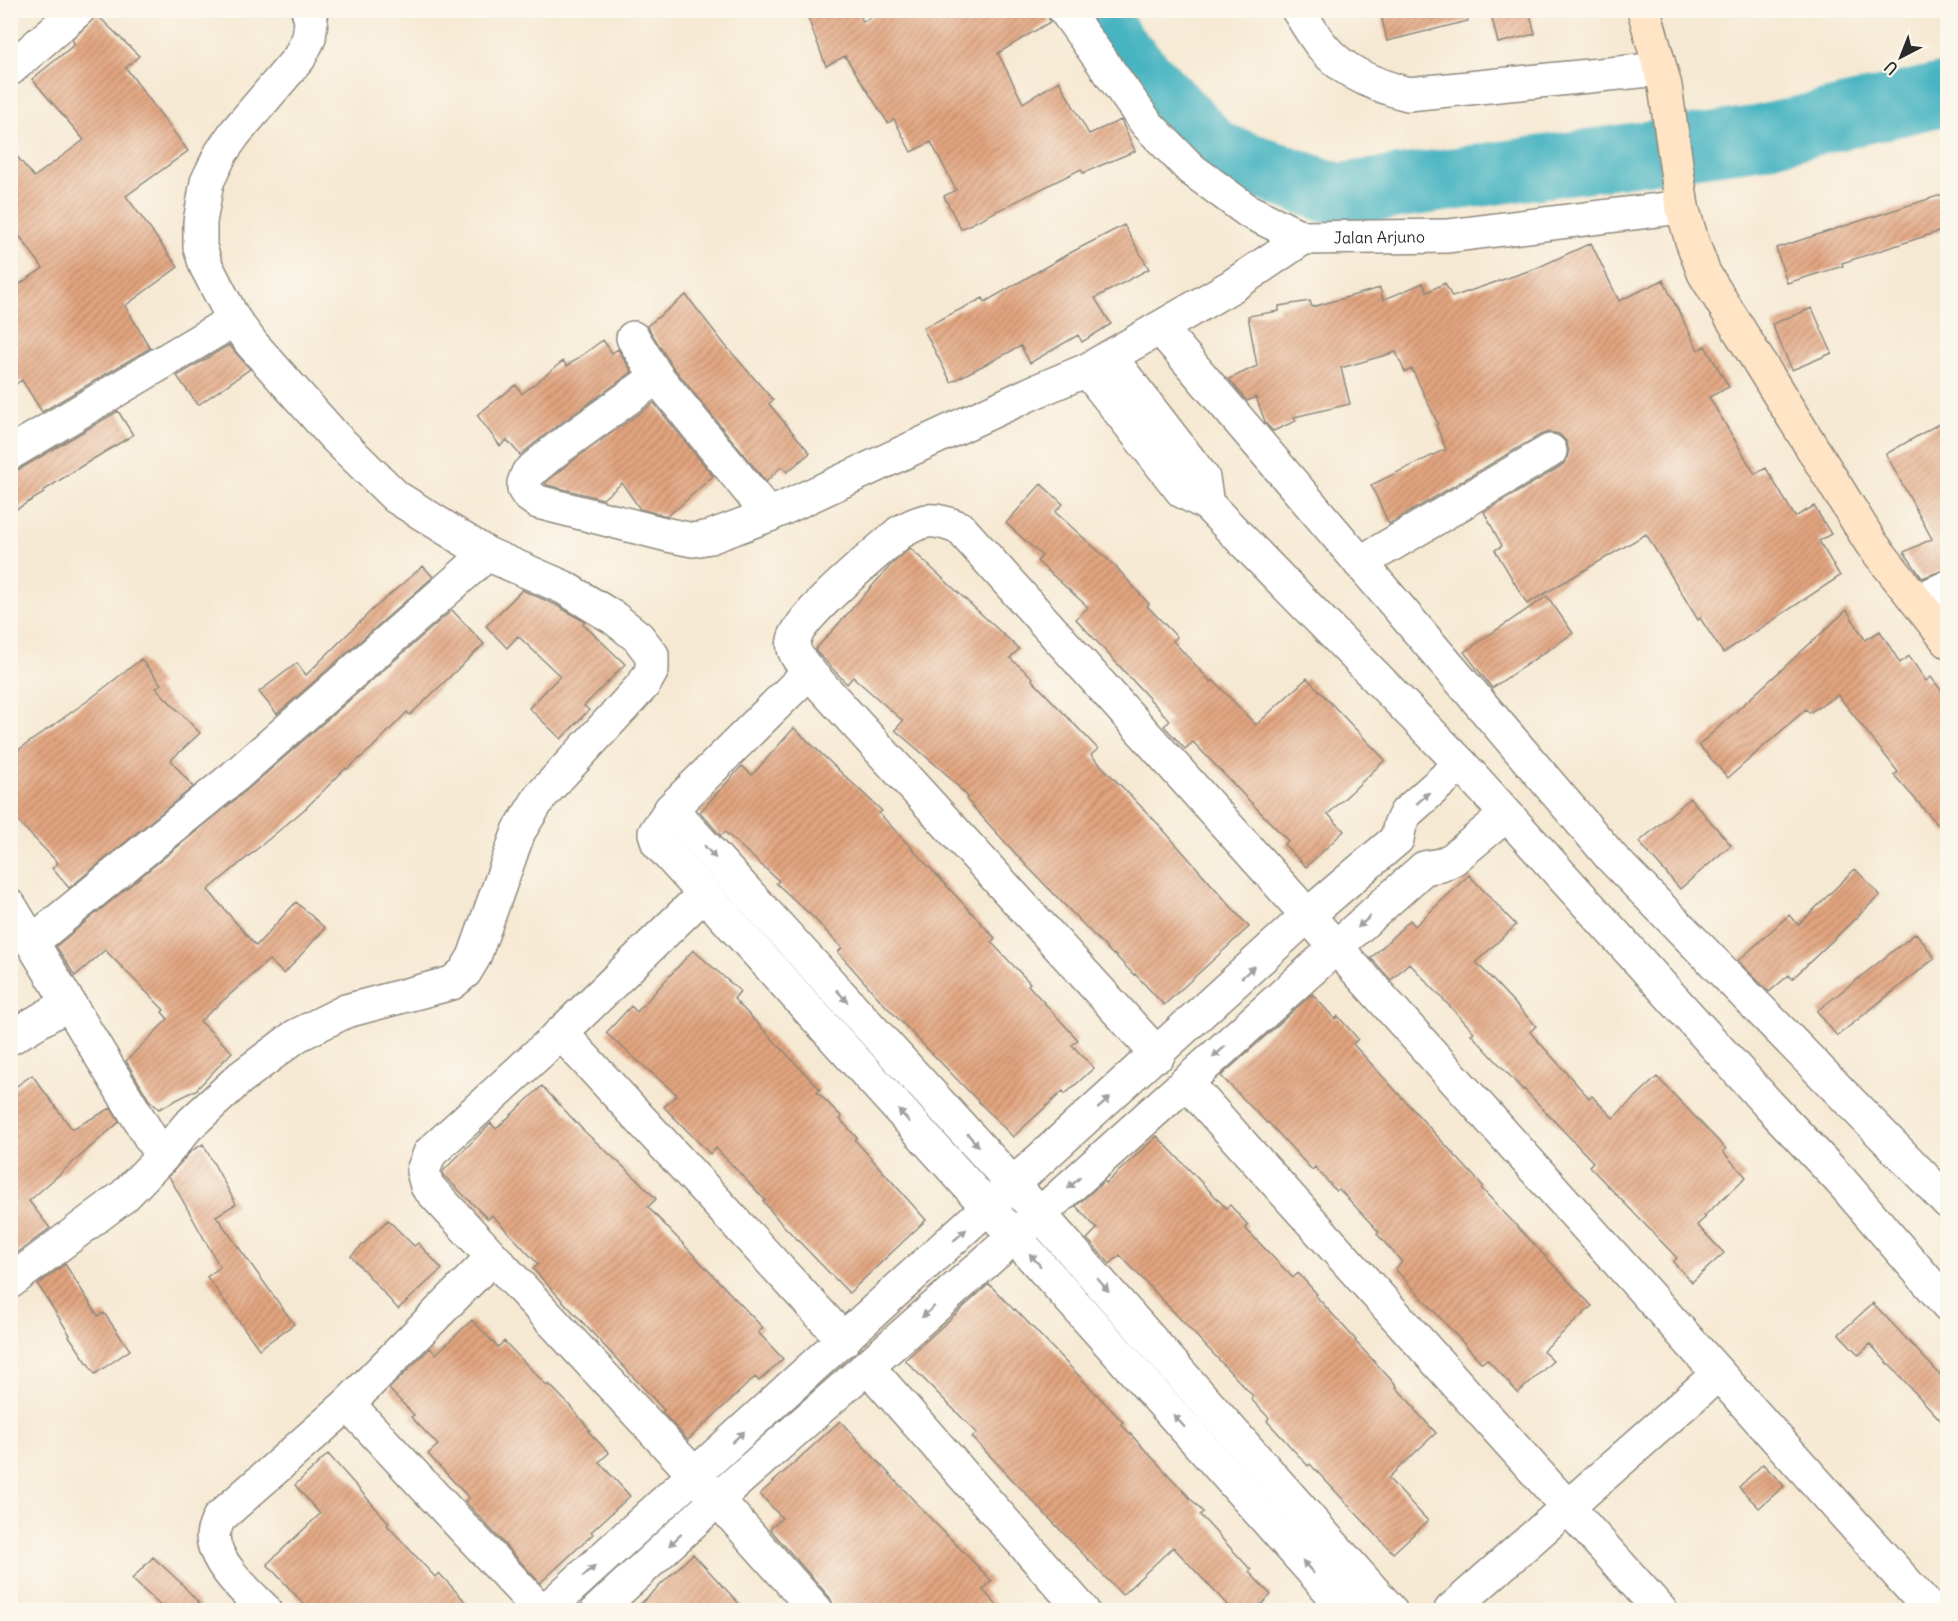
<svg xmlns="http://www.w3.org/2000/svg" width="1958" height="1621" viewBox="0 0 1958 1621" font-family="Delius,sans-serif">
<defs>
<pattern id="building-hatch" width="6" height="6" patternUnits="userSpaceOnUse" patternTransform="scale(1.5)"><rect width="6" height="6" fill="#e2a47f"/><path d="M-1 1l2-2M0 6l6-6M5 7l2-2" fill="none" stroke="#b78668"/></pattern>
</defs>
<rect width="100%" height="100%" fill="#fbf7ec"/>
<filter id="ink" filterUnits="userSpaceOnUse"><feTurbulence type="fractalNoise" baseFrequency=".0167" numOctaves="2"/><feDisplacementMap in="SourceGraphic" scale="12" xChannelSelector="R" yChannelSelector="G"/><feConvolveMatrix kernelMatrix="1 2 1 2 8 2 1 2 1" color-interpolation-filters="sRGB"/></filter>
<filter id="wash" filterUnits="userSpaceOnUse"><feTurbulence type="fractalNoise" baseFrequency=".008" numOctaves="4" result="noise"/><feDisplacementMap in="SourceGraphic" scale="24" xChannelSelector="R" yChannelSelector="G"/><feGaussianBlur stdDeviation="1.35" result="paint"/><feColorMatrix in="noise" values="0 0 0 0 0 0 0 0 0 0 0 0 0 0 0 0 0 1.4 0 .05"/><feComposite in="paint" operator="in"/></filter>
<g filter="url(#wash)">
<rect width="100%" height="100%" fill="#f6e9d3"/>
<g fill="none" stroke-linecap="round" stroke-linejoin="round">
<path stroke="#46b4c1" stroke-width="63" d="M 1093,10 L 1114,45 L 1215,152 L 1338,195 L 1759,137 L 1948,93"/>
</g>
<g id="blocks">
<path fill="url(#building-hatch)" d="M 805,10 L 858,10 L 863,22 L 884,10 L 1046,10 L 1050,22 L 998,53 L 1023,103 L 1059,81 L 1089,134 L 1121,120 L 1135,151 L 1083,173 L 1081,169 L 961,229 L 944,196 L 956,190 L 931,142 L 911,152 L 894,119 L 888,123 L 845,56 L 826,66 Z
M 1380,10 L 1467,10 L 1468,21 L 1387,41 Z
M 1490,10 L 1529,10 L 1535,34 L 1498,43 Z
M 97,15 L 139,56 L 126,68 L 188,151 L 126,196 L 178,267 L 125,306 L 150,348 L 42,412 L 22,380 L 10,388 L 10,291 L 43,268 L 10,223 L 10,148 L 34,177 L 84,140 L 32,79 L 75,44 L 72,40 Z
M 1947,193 L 1947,229 L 1842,263 L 1843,266 L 1787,283 L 1776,248 Z
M 1124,225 L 1149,269 L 1095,298 L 1111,324 L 1082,342 L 1078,335 L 1030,363 L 1021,346 L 951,382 L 923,328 L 983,298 L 985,302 L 1068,254 Z
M 1591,243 L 1619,301 L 1663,280 L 1698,350 L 1705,346 L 1729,387 L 1709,397 L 1755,474 L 1766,468 L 1795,517 L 1814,506 L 1831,534 L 1819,541 L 1840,576 L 1723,653 L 1700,618 L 1698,620 L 1646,534 L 1527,604 L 1495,550 L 1502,546 L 1484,512 L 1560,467 L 1566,461 L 1569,450 L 1566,441 L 1559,434 L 1549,432 L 1540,435 L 1389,524 L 1371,485 L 1446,449 L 1436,425 L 1438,424 L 1412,369 L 1405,372 L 1396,352 L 1341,368 L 1350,404 L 1294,417 L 1296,421 L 1273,431 L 1266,424 L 1256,397 L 1247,401 L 1229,379 L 1257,366 L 1248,316 L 1279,311 L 1279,306 L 1310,301 L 1312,307 L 1380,288 L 1383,300 L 1423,283 L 1427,292 L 1445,283 L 1452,297 L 1537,268 Z
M 686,295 L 725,345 L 773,400 L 769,404 L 810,453 L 787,472 L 782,466 L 766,482 L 672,366 L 647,326 Z
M 1812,308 L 1832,353 L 1792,370 L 1772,324 Z
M 603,340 L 612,353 L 618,349 L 632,372 L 546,434 L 520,455 L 507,440 L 500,446 L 477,415 L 516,385 L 522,394 L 563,361 L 567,366 Z
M 229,345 L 250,369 L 198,405 L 177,376 Z
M 654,403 L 713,476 L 679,507 L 667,516 L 640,509 L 622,483 L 603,499 L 547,485 L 545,483 L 568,464 Z
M 118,411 L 133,435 L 80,467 L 43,491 L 44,493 L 10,513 L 10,472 L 20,469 Z
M 1947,419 L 1947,569 L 1922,578 L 1904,552 L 1932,539 L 1886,454 Z
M 1041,484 L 1063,504 L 1055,512 L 1116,567 L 1149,604 L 1147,606 L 1177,637 L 1173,641 L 1211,682 L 1213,680 L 1256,725 L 1307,678 L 1385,760 L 1328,814 L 1344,831 L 1306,867 L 1284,844 L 1288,841 L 1193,742 L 1185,749 L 1164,726 L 1170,721 L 1076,619 L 1088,607 L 1037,561 L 1042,556 L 1006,523 Z
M 910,548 L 1019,649 L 1010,658 L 1033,678 L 1032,680 L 1098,749 L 1091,755 L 1159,825 L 1249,927 L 1164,1005 L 1135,974 L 1134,975 L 1114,954 L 1113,955 L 1024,863 L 966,799 L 968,797 L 945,773 L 895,730 L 903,721 L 853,677 L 847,684 L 815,650 L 891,565 Z
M 423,566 L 433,577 L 277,714 L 259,692 L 297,663 L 306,675 L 373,609 Z
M 522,590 L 554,604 L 585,622 L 583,624 L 625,664 L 584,706 L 589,710 L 561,739 L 529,708 L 560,676 L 518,636 L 507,648 L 486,626 Z
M 1547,596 L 1573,633 L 1492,688 L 1464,652 Z
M 452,610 L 484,644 L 410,715 L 407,712 L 372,748 L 347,769 L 346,768 L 306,808 L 208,890 L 256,946 L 296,902 L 325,928 L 284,974 L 269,960 L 200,1021 L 232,1052 L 196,1090 L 159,1109 L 149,1100 L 126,1061 L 168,1019 L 162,1012 L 164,1010 L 105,950 L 75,976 L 56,946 L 247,790 Z
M 1847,610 L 1865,640 L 1880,631 L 1900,663 L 1909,656 L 1926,681 L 1931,677 L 1947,698 L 1947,835 L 1894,775 L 1898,772 L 1838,695 L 1809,713 L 1806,709 L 1728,778 L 1699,745 Z
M 141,659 L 161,684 L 156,688 L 200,733 L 171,760 L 193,787 L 69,888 L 52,868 L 58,863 L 10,813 L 10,756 L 90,699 Z
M 794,728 L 882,811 L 879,813 L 995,938 L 991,942 L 1030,983 L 1028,985 L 1078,1040 L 1072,1045 L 1094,1068 L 1065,1094 L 1063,1091 L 1013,1137 L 882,1002 L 838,952 L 842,948 L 812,916 L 776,883 L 779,881 L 725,832 L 721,836 L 700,812 L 742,766 L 752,775 Z
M 1690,798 L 1731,845 L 1680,889 L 1639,842 Z
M 1855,869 L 1880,895 L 1792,979 L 1789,975 L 1769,992 L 1738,961 L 1789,915 L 1798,925 Z
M 1469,875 L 1516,925 L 1476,962 L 1536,1026 L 1530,1032 L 1589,1098 L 1592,1096 L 1613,1118 L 1657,1077 L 1726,1149 L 1723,1152 L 1746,1177 L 1704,1216 L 1706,1217 L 1697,1225 L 1724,1253 L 1692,1282 L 1673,1262 L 1677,1258 L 1589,1166 L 1593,1162 L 1524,1089 L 1523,1090 L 1471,1034 L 1474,1032 L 1409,963 L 1391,980 L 1371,958 L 1410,920 L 1415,926 Z
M 1916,933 L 1935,958 L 1837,1036 L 1817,1011 Z
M 693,950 L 740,991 L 734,999 L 820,1089 L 817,1092 L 842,1117 L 840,1119 L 857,1138 L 855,1140 L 926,1220 L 849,1293 L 780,1222 L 763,1201 L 765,1200 L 716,1148 L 710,1154 L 664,1107 L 677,1095 L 606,1033 L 631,1006 L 637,1012 Z
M 1312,994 L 1335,1019 L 1338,1016 L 1358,1039 L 1353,1044 L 1483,1186 L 1481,1188 L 1592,1306 L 1543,1351 L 1553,1361 L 1518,1393 L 1487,1359 L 1482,1363 L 1395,1269 L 1402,1262 L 1377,1234 L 1379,1232 L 1339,1189 L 1336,1191 L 1315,1167 L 1312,1170 L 1268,1122 L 1267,1123 L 1221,1076 Z
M 32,1075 L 72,1129 L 111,1108 L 119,1122 L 29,1201 L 50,1228 L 17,1253 L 10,1242 L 10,1091 Z
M 542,1086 L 584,1131 L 638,1180 L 656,1199 L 648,1207 L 763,1328 L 758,1332 L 783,1359 L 759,1381 L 755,1377 L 688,1440 L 662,1412 L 664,1410 L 533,1269 L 538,1264 L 492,1215 L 488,1219 L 443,1175 L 444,1170 L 491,1123 L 496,1129 Z
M 1157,1136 L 1226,1208 L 1230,1205 L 1248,1225 L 1245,1228 L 1293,1278 L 1298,1273 L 1317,1294 L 1315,1295 L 1356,1340 L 1355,1341 L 1397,1386 L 1396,1387 L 1416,1409 L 1415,1410 L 1436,1433 L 1388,1478 L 1428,1521 L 1393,1553 L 1310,1464 L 1308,1466 L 1267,1421 L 1269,1418 L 1251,1399 L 1253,1396 L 1120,1255 L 1110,1264 L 1087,1239 L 1097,1229 L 1076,1206 L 1104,1181 L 1106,1183 Z
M 203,1144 L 236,1204 L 216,1216 L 294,1324 L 259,1349 L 207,1277 L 220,1267 L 169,1176 L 191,1151 Z
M 388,1220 L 414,1246 L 418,1243 L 442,1269 L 398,1309 L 351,1256 Z
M 65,1264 L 98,1316 L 104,1313 L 130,1350 L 95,1374 L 69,1336 L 70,1335 L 38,1285 Z
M 989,1284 L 1014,1310 L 1015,1309 L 1123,1422 L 1121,1424 L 1203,1512 L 1200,1515 L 1251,1570 L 1249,1572 L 1271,1595 L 1254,1611 L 1233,1611 L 1173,1547 L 1122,1595 L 972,1437 L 977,1433 L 905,1360 Z
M 1873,1303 L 1947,1382 L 1947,1427 L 1870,1344 L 1859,1355 L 1839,1334 Z
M 472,1320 L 498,1347 L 504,1341 L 547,1386 L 549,1384 L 571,1407 L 590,1430 L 588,1431 L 609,1453 L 599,1462 L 630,1496 L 591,1532 L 593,1534 L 540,1583 L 465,1501 L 469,1498 L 428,1454 L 438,1445 L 411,1417 L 414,1415 L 389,1389 L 430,1348 L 436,1354 Z
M 840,1421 L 934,1522 L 992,1581 L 983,1590 L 1002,1611 L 837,1611 L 834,1607 L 830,1598 L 770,1529 L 782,1518 L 760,1494 Z
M 328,1454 L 389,1523 L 387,1525 L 435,1577 L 439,1573 L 474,1611 L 310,1611 L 267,1564 L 320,1514 L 295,1485 Z
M 1763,1464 L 1784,1486 L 1759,1508 L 1739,1487 Z
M 693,1554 L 746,1611 L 633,1611 Z
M 153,1557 L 180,1582 L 206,1611 L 166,1611 L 132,1579 Z"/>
</g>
</g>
<g filter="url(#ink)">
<use href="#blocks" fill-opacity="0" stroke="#908a7f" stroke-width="1.5"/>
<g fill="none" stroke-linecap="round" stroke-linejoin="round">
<g stroke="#908a7f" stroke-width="36">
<g id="street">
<path d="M 1065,10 L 1147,124 L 1191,169 L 1248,211 L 1303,238"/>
<path d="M 1298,10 C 1306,22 1313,35 1322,46 C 1343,73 1377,86 1408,94 L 1660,69"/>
<path d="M 10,69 L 78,10"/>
<path d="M 1161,329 L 1612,858 L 1948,1202"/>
<path d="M 633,338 L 657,377 L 769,515"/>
<path d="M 1110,357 L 1203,478 L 1207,504 L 1461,764 L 1769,1105 L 1841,1181 L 1948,1305"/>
<path d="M 1087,370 L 1182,491 L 1207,504"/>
<path id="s1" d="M 657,377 L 557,449 L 528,473 L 524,483 L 524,489 L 528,495 L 538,502 L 668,535 L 693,540 L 710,537 L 769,515 L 1034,392 L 1087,370 L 1232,286 L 1303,238 L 1448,236 L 1682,207"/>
<path d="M 10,453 L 234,320"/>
<path d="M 1360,563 L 1550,451"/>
<path d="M 1917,601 L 1948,587"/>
<path d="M 809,672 L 1158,1055"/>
<path d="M 671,809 L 1013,1184 L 1390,1610"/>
<path d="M 703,895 L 561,1033 L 430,1153 L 423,1171 L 427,1186 L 718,1500 L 816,1610"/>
<path d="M 10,906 L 162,1157 L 124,1196 L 10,1282"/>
<path d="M 32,942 L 235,776 L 487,554"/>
<path d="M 561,1033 L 844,1340"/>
<path d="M 10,1038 L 69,1003"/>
<path d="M 1186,1082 L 1660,1610"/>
<path d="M 162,1157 L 187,1127 L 240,1078 L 296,1036 L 346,1011 L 452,983 L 465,972 L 474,957 L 519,831 L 540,797 L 644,684 L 652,670 L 652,655 L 638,637 L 614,618 L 563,587 L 487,554 L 396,497 L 334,436 L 252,344 L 234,320 L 206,266 L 200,247 L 200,222 L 207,182 L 221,153 L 235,133 L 299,58 L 309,38 L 311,21 L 308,10"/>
<path d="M 867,1366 L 1082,1610"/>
<path d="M 348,1404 L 540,1610"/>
<path d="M 265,1610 C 248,1593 214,1563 213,1536 C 213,1531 217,1523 219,1518 L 348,1404 L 492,1258"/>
<path d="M 546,1610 L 1308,915 L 1397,839 L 1400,825 L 1406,813 L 1461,764"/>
<path d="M 598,1610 L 732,1486 L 1040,1214 L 1424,868 L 1441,865 L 1453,859 L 1506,815"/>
<path d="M 1347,1610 L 1014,1236 L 658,843 L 655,833 L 671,809 L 809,672 C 802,663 791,652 794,640 C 800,615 877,553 899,533 C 924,518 933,517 960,528 L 1927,1606"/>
<path d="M 1451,1610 L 1717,1375"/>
</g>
</g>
<g stroke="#908a7f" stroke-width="36">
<path id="secondary" d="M 1644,10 L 1665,86 L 1682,207 L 1692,241 L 1704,273 L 1871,543 L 1948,641"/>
</g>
<use href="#street" stroke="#fff" stroke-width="33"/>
<use href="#secondary" stroke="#ffe4c6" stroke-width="33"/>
</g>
<defs><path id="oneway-solid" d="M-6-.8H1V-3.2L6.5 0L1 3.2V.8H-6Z" transform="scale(1.5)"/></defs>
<g fill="#a0a0a0">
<use href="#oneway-solid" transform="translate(1423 798) rotate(-42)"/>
<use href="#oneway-solid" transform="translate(710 852) rotate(48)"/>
<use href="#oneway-solid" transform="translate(1364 922) rotate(138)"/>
<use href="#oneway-solid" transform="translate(1248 972) rotate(-43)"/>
<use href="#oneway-solid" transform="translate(842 996) rotate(48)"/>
<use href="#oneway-solid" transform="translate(1219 1052) rotate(138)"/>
<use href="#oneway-solid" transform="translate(1104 1103) rotate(-42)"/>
<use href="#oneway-solid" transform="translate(904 1116) rotate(-132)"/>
<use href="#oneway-solid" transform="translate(973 1140) rotate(48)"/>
<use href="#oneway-solid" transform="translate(1074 1183) rotate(138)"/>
<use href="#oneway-solid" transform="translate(960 1235) rotate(-42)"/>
<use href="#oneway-solid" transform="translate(1035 1260) rotate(-132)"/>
<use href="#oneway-solid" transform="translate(1103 1285) rotate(48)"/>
<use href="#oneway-solid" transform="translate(928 1312) rotate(138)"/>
<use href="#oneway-solid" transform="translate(1179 1421) rotate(-132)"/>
<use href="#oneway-solid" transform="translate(738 1437) rotate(-42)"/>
<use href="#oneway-solid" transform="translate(675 1540) rotate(137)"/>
<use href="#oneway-solid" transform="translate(1308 1567) rotate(-132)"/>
<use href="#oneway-solid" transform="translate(589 1571) rotate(-42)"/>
</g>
</g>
<g text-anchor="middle" stroke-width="4.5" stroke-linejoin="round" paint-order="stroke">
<g font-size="16" fill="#2b2b2b" stroke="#fbf7ec">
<text dy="6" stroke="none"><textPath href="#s1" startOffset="1116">Jalan Arjuno</textPath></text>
</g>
</g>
<rect width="1958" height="1621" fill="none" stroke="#fbf7ec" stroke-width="36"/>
<g transform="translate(1901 57) rotate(222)" stroke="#fbf7ec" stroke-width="4.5" paint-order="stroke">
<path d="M0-4.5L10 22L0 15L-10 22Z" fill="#2b2b2b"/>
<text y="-9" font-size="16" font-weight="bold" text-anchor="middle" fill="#2b2b2b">U</text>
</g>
</svg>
